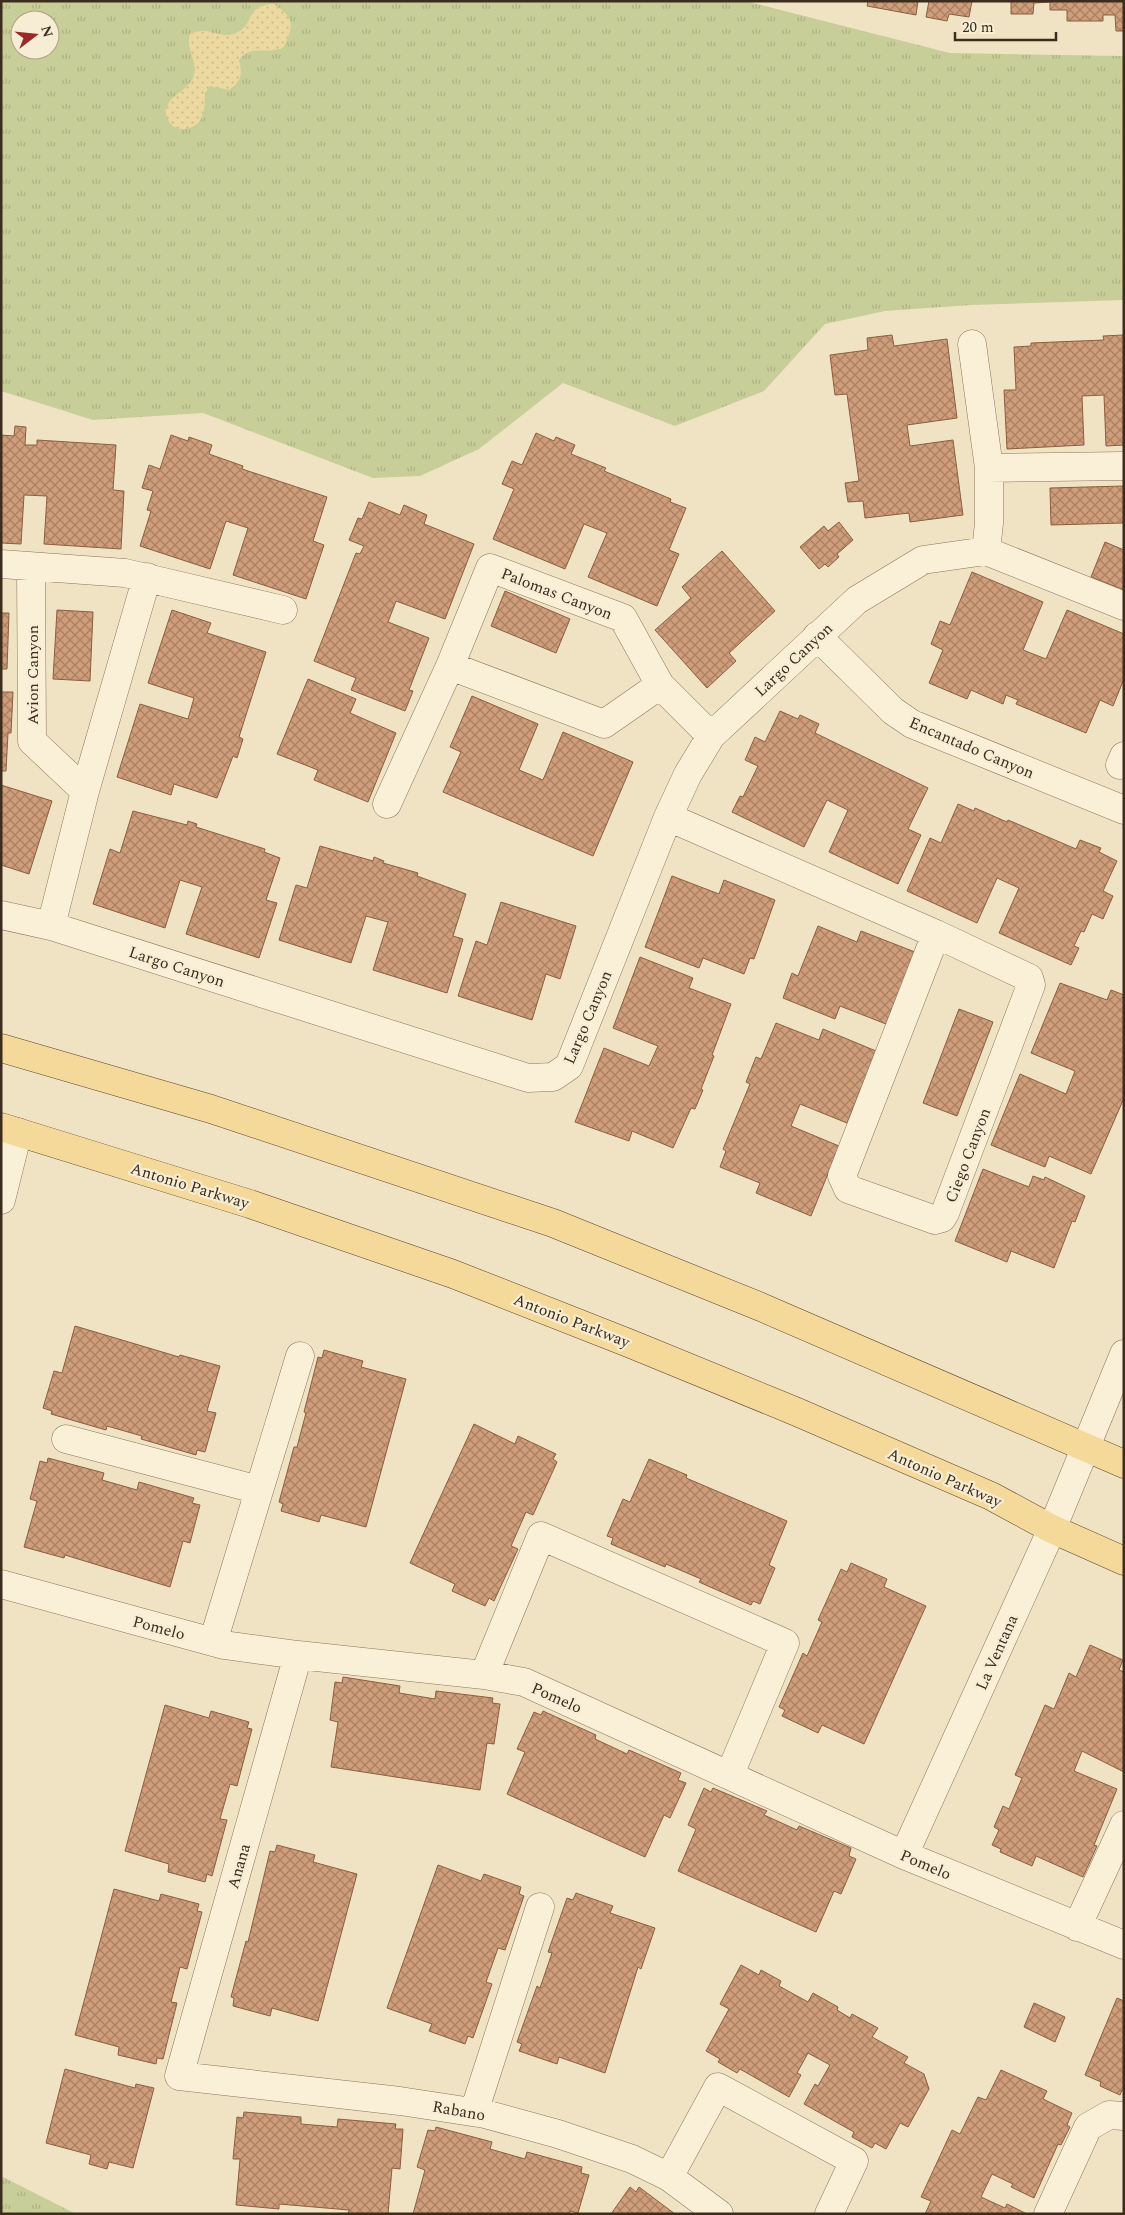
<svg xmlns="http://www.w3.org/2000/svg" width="1125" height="2215" viewBox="0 0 1125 2215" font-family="Spectral,serif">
<defs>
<pattern id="grass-tufts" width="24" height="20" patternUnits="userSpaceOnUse" patternTransform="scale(1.25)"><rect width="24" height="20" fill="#c8ce98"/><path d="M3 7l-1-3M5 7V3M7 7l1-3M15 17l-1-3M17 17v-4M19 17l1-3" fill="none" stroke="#adb183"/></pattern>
<pattern id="sand-dots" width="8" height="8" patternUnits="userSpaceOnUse" patternTransform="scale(1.25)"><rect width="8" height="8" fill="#ecd9a1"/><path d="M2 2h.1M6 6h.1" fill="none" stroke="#cbba8a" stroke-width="1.8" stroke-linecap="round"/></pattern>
<pattern id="building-cross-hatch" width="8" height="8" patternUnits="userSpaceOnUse" patternTransform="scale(1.25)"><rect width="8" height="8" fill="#cf9d79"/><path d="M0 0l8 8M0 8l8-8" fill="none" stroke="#a98063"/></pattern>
</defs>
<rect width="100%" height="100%" fill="#f0e3c4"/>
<path fill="url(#grass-tufts)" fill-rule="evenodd" d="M 1,1 L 745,1 L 950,53 L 1124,56 L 1124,300 L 971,305 L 885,311 L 825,324 L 764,391 L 675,426 L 563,383 L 479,449 L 420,476 L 373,478 L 203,413 L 93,420 L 1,391 ZM 20,20 L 50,20 L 50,50 L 20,50 Z
M 1,2176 L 76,2214 L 1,2214 Z"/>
<path fill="url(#sand-dots)" d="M 274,4 C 295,18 294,27 283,48 C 267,54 249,45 239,60 C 243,76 241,81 229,90 L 210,86 L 205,93 C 205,101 205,111 201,119 C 192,134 168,132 166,114 C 164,96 190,91 194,75 C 198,61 185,48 190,34 C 209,25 220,40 236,33 C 256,25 243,6 274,4 Z"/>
<path fill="url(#building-cross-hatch)" stroke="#8b5e3f" d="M 868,1 L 918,1 L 916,15 L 867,6 Z
M 929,1 L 972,1 L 969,17 L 949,14 L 947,21 L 926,17 Z
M 1011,1 L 1124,1 L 1124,31 L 1116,31 L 1115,15 L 1103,15 L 1103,21 L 1067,21 L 1067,10 L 1050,10 L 1050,2 L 1034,3 L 1033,14 L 1011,14 Z
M 892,335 L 894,346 L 947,339 L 957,418 L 907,425 L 910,446 L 953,440 L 963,515 L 910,522 L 909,513 L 865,518 L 863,501 L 848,502 L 845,483 L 859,481 L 847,394 L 835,395 L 830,355 L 868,350 L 867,338 Z
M 1124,335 L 1124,445 L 1106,446 L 1104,395 L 1082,396 L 1084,445 L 1007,449 L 1004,390 L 1016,390 L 1014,347 L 1031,346 L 1031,343 L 1104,340 L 1103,336 Z
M 15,426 L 26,427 L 25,445 L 37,445 L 37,440 L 116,445 L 113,490 L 124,491 L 121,549 L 44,544 L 47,496 L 24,495 L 21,544 L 1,543 L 1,435 L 14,436 Z
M 536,433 L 554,441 L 556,437 L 575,445 L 571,454 L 606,468 L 604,471 L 671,499 L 670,502 L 686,508 L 669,550 L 679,554 L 657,606 L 588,577 L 607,533 L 584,524 L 565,569 L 493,539 L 514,489 L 502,484 L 512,461 L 522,465 Z
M 171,435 L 188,441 L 189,437 L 212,445 L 209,454 L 243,466 L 242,469 L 327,497 L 313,541 L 324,545 L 306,599 L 233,575 L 248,528 L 226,521 L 210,569 L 140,546 L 151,511 L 147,510 L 153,491 L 142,488 L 149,465 L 160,469 Z
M 1124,486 L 1124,523 L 1051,525 L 1050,488 Z
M 369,502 L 400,515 L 404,505 L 427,515 L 424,524 L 474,544 L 445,619 L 396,601 L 388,622 L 429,638 L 409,690 L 413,691 L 405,711 L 351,690 L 356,678 L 314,661 L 356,553 L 360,554 L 364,546 L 349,540 L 358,518 L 362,519 Z
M 839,522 L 853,540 L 837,554 L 839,557 L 828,567 L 825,564 L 819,569 L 800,547 L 824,526 L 828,531 Z
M 1105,542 L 1124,550 L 1124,590 L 1091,577 Z
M 722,551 L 775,611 L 729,653 L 736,661 L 707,688 L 655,630 L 691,598 L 682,587 Z
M 972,572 L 1043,602 L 1023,650 L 1046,659 L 1067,610 L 1124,634 L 1124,679 L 1113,706 L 1100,700 L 1086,733 L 1016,704 L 1018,700 L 1006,695 L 1003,704 L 971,690 L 967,699 L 929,683 L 943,650 L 931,644 L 940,621 L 950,625 Z
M 505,591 L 570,619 L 556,653 L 491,626 Z
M 57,610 L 93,612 L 90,681 L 53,679 Z
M 172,610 L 211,623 L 207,633 L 266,652 L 239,737 L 243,739 L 237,758 L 233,756 L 217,798 L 174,784 L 171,795 L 117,777 L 140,704 L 188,719 L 194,698 L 148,683 Z
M 1,613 L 9,613 L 7,669 L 1,669 Z
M 308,679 L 356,699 L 350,713 L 396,733 L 368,802 L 314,780 L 318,770 L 277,754 Z
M 1,692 L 13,692 L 11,733 L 8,733 L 6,771 L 1,771 Z
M 472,696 L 538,724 L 519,770 L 543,780 L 563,732 L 633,762 L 593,856 L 443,792 L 461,752 L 450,747 Z
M 780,711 L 798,719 L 800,715 L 819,724 L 815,733 L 928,788 L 908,829 L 921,835 L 898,884 L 829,852 L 848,810 L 827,800 L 804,847 L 732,812 L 740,796 L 743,797 L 758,766 L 745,760 L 755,737 L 765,742 Z
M 1,785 L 52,801 L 29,874 L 1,865 Z
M 958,804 L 974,811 L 975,808 L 1007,822 L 1008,820 L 1076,849 L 1080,840 L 1101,848 L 1099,852 L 1117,861 L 1103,891 L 1113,896 L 1103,919 L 1092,914 L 1084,932 L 1081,931 L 1074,946 L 1079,948 L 1071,965 L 999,933 L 1019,888 L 997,878 L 977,923 L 907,891 L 930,838 L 941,843 Z
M 133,811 L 187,825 L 188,821 L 197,824 L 196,827 L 265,849 L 264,852 L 280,858 L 266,900 L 277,903 L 259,958 L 186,934 L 202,887 L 180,880 L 165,928 L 93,904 L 110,849 L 120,853 Z
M 320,846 L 373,861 L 374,857 L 384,861 L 383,863 L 418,873 L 417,876 L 466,894 L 453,936 L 463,939 L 447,993 L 373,970 L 388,922 L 366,916 L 351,963 L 279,940 L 296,885 L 307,888 Z
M 672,876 L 719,894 L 724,880 L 775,900 L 754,959 L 750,958 L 744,974 L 703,958 L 699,968 L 645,947 Z
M 501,902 L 576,926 L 560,979 L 546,974 L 532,1020 L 458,996 L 476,941 L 487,945 Z
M 818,926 L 857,942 L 861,931 L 915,952 L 886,1024 L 840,1006 L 835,1019 L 783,998 L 792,973 L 798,976 Z
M 640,957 L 693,978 L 689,988 L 731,1004 L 712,1055 L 714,1056 L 701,1089 L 703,1090 L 695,1109 L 691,1108 L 673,1148 L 632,1131 L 629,1141 L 575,1122 L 604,1048 L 649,1066 L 658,1046 L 613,1028 Z
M 1060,983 L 1107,1000 L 1111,990 L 1124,995 L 1124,1098 L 1091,1174 L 1049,1156 L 1045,1167 L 991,1145 L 1020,1074 L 1066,1094 L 1075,1071 L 1031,1053 Z
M 959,1009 L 993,1022 L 957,1116 L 923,1103 Z
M 776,1023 L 819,1040 L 823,1029 L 876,1051 L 847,1123 L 800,1104 L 791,1126 L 839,1146 L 811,1216 L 756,1193 L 760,1183 L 720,1167 L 726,1151 L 723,1149 L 750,1084 L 746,1082 L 756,1057 L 761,1059 Z
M 983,1169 L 1029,1187 L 1033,1176 L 1044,1180 L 1045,1177 L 1085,1196 L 1075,1222 L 1072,1221 L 1054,1268 L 1011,1251 L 1007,1262 L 955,1241 Z
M 75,1326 L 179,1357 L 180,1355 L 220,1366 L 207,1411 L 216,1413 L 205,1452 L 197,1450 L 196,1455 L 141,1439 L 142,1436 L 107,1426 L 106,1430 L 51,1414 L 52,1411 L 43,1408 L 54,1371 L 62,1373 Z
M 324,1350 L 363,1361 L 361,1367 L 406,1379 L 366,1527 L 321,1515 L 319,1522 L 281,1511 L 283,1504 L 279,1502 L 294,1447 L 297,1447 L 306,1413 L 304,1412 L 318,1357 L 322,1358 Z
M 474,1424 L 515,1444 L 518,1436 L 556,1454 L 553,1459 L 557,1462 L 533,1515 L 526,1512 L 511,1546 L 518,1549 L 494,1601 L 489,1598 L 485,1606 L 452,1591 L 455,1584 L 410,1563 Z
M 48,1458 L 104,1473 L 102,1480 L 137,1490 L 139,1482 L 194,1498 L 192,1503 L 200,1505 L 190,1543 L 183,1541 L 170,1587 L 65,1555 L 64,1558 L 24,1547 L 37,1501 L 30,1499 L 40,1461 L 47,1463 Z
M 649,1459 L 687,1475 L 686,1478 L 787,1521 L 769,1565 L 775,1568 L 760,1604 L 753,1601 L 751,1605 L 699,1582 L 701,1579 L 666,1564 L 665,1567 L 611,1544 L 613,1538 L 607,1536 L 623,1499 L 630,1502 Z
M 851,1563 L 887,1579 L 884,1587 L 926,1606 L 864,1744 L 822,1725 L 818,1733 L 782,1716 L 785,1710 L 779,1707 L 803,1653 L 807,1656 L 822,1622 L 818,1620 L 841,1569 L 847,1572 Z
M 1090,1645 L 1123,1660 L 1119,1670 L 1124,1672 L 1124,1772 L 1082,1751 L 1074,1771 L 1117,1789 L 1094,1845 L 1097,1846 L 1083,1877 L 1036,1856 L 1032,1866 L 1000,1852 L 1001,1849 L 992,1845 L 999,1830 L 994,1827 L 1003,1806 L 1009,1809 L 1022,1778 L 1015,1775 L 1045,1705 L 1054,1709 L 1069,1673 L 1076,1677 Z
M 343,1677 L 400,1686 L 399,1693 L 435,1699 L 436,1691 L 493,1698 L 492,1703 L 500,1704 L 494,1744 L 487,1743 L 480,1790 L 331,1767 L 338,1722 L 330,1720 L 335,1682 L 342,1683 Z
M 165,1705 L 209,1718 L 211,1711 L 249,1722 L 247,1728 L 252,1729 L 237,1786 L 230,1784 L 220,1819 L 227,1820 L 212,1876 L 207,1874 L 205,1882 L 168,1872 L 169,1864 L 125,1851 Z
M 543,1711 L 596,1735 L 595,1739 L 627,1754 L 629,1750 L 681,1773 L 678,1780 L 686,1783 L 670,1818 L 664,1815 L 645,1857 L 507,1794 L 525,1752 L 517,1749 L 534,1712 L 541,1715 Z
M 704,1788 L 711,1792 L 713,1788 L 767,1811 L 764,1815 L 797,1830 L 799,1826 L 851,1848 L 849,1856 L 856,1859 L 841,1894 L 834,1891 L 816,1932 L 678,1871 L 696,1829 L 688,1825 Z
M 277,1845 L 315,1855 L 313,1862 L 357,1874 L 318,2021 L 272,2008 L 270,2016 L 233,2006 L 234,1998 L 231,1997 L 246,1941 L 248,1942 L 270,1851 L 275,1852 Z
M 438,1865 L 481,1881 L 484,1874 L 521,1887 L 519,1894 L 524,1896 L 505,1950 L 498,1948 L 486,1982 L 492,1984 L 473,2038 L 468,2036 L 465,2044 L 429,2031 L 432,2024 L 387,2008 Z
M 114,1889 L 159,1901 L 161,1894 L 199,1904 L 197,1911 L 202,1912 L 187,1969 L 180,1967 L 171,2002 L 177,2003 L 163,2059 L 157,2058 L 156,2064 L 118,2055 L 119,2047 L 75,2035 Z
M 576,1893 L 613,1906 L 610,1913 L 655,1928 L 641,1969 L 638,1967 L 605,2073 L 559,2057 L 557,2064 L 519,2051 L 522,2044 L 517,2042 L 537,1986 L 540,1988 L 552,1953 L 548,1952 L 567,1898 L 573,1900 Z
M 741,1965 L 759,1975 L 761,1970 L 781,1981 L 779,1986 L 808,2002 L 813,1993 L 838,2007 L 837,2010 L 850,2018 L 852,2014 L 878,2028 L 872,2037 L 908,2057 L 904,2063 L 924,2074 L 929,2089 L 908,2127 L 900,2123 L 886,2149 L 875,2143 L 872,2148 L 852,2137 L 854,2132 L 804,2104 L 815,2084 L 818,2086 L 830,2065 L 808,2053 L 797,2073 L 801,2075 L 789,2097 L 740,2069 L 737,2073 L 718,2062 L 720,2059 L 706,2051 L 729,2009 L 720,2004 Z
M 1117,1998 L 1124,2001 L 1124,2091 L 1122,2090 L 1120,2095 L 1100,2086 L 1101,2082 L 1085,2075 Z
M 1034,2003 L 1065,2017 L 1055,2042 L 1024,2027 Z
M 65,2069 L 135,2088 L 136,2084 L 154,2088 L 133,2168 L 109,2162 L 107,2169 L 89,2164 L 91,2155 L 46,2143 Z
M 1001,2070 L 1047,2091 L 1043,2099 L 1072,2113 L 1067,2125 L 1070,2127 L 1061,2145 L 1058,2144 L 1034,2198 L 1011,2187 L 1013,2184 L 992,2174 L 981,2197 L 1005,2208 L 1007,2204 L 1027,2214 L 925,2214 L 931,2201 L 921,2197 L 952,2130 L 960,2134 L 978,2097 L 986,2100 Z
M 244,2112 L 301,2117 L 301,2124 L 337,2127 L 338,2119 L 396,2124 L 395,2129 L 403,2129 L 400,2169 L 392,2168 L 388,2214 L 348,2214 L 349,2210 L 279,2204 L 279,2209 L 236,2205 L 240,2159 L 233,2159 L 237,2117 L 243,2118 Z
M 436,2127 L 492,2142 L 490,2149 L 525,2159 L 527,2152 L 582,2167 L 581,2173 L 589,2175 L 578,2213 L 570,2211 L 569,2214 L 413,2214 L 425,2170 L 417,2167 L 428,2130 L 435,2131 Z
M 630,2187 L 636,2192 L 639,2187 L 675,2214 L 611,2214 Z"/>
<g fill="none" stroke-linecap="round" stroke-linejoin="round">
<g stroke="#8b745a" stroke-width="29">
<path id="minor" d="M 972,344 L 989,468
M 986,551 L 989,523 L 989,468 L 1124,466
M 1,564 L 125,573 L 283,610
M 31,567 L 32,741 L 85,791
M 817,636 L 893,711 L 912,724 L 1124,810
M 450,666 L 604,724 L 660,685
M 1120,765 L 1124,756
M 387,804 L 450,666 L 490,568 L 623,618 L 660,685 L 711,736
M 668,817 L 936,934 L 1029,978 L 1031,985 L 945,1213 L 942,1218 L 935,1220 L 848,1189 L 842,1176 L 936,934
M 1,915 L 51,926 L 528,1078 L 553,1077 L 569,1066 L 668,817 L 688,774 L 711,736 L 857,600 L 923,560 L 986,551 L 1124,606
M 51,926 L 85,791 L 147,577
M 1,1200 L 18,1132
M 66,1439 L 259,1490
M 1,1584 L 224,1645 L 298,1655 L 484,1675 L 524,1682 L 904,1855 L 1124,1945
M 213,1642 L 300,1356
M 298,1655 L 179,2076 L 400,2101 L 485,2114 L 558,2134 L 632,2159 L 669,2177 L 719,2214
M 484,1675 L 541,1536 L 785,1643 L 730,1774
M 904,1855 L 1052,1529 L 1124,1354
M 1077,1927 L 1124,1825
M 474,2112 L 540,1907
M 669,2177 L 718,2087 L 854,2161 L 829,2214
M 1048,2214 L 1088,2127 L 1109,2115 L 1124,2116"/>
</g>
<g stroke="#59422e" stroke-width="29">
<path id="major" d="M 1,1048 L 211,1109 L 553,1223 L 761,1307 L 1124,1464
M 1,1127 L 250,1204 L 453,1274 L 631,1344 L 797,1412 L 991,1496 L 1052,1529 L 1124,1561"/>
</g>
<use href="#minor" stroke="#faf0d8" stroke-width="28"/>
<use href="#major" stroke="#f4d99b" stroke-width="28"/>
</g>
<g text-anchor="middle" stroke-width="4.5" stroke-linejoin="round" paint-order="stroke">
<g font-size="16" fill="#3b2c1e" stroke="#f7edd4">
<text transform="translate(557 593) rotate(21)" y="6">Palomas Canyon</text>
<text transform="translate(793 659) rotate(-43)" y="6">Largo Canyon</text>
<text transform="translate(32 675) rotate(-90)" y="6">Avion Canyon</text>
<text transform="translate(972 747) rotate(23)" y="6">Encantado Canyon</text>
<text transform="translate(177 966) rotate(18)" y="6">Largo Canyon</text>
<text transform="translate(587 1017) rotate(-67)" y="6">Largo Canyon</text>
<text transform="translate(967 1155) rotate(-69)" y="6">Ciego Canyon</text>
<text transform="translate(190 1185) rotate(17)" y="6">Antonio Parkway</text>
<text transform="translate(572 1320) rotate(21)" y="6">Antonio Parkway</text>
<text transform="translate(945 1477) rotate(24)" y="6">Antonio Parkway</text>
<text transform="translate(159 1627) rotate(15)" y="6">Pomelo</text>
<text transform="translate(996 1652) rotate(-66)" y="6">La Ventana</text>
<text transform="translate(557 1697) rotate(24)" y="6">Pomelo</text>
<text transform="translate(926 1864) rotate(23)" y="6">Pomelo</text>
<text transform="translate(238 1866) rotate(-74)" y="6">Anana</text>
<text transform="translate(459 2110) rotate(10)" y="6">Rabano</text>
</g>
</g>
<rect width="1125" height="2215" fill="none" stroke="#3b2c1e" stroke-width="5"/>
<g transform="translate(35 35) rotate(74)"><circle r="24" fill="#f7edd4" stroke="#aca08b"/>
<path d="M0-4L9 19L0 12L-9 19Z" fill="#9c2828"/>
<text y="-8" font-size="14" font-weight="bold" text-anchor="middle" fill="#3b2c1e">N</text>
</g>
<path d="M955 32v8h101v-8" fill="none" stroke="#3b2c1e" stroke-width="2.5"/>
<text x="962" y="32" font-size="15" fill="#3b2c1e" stroke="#f7edd4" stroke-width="4" paint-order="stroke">20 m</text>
</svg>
